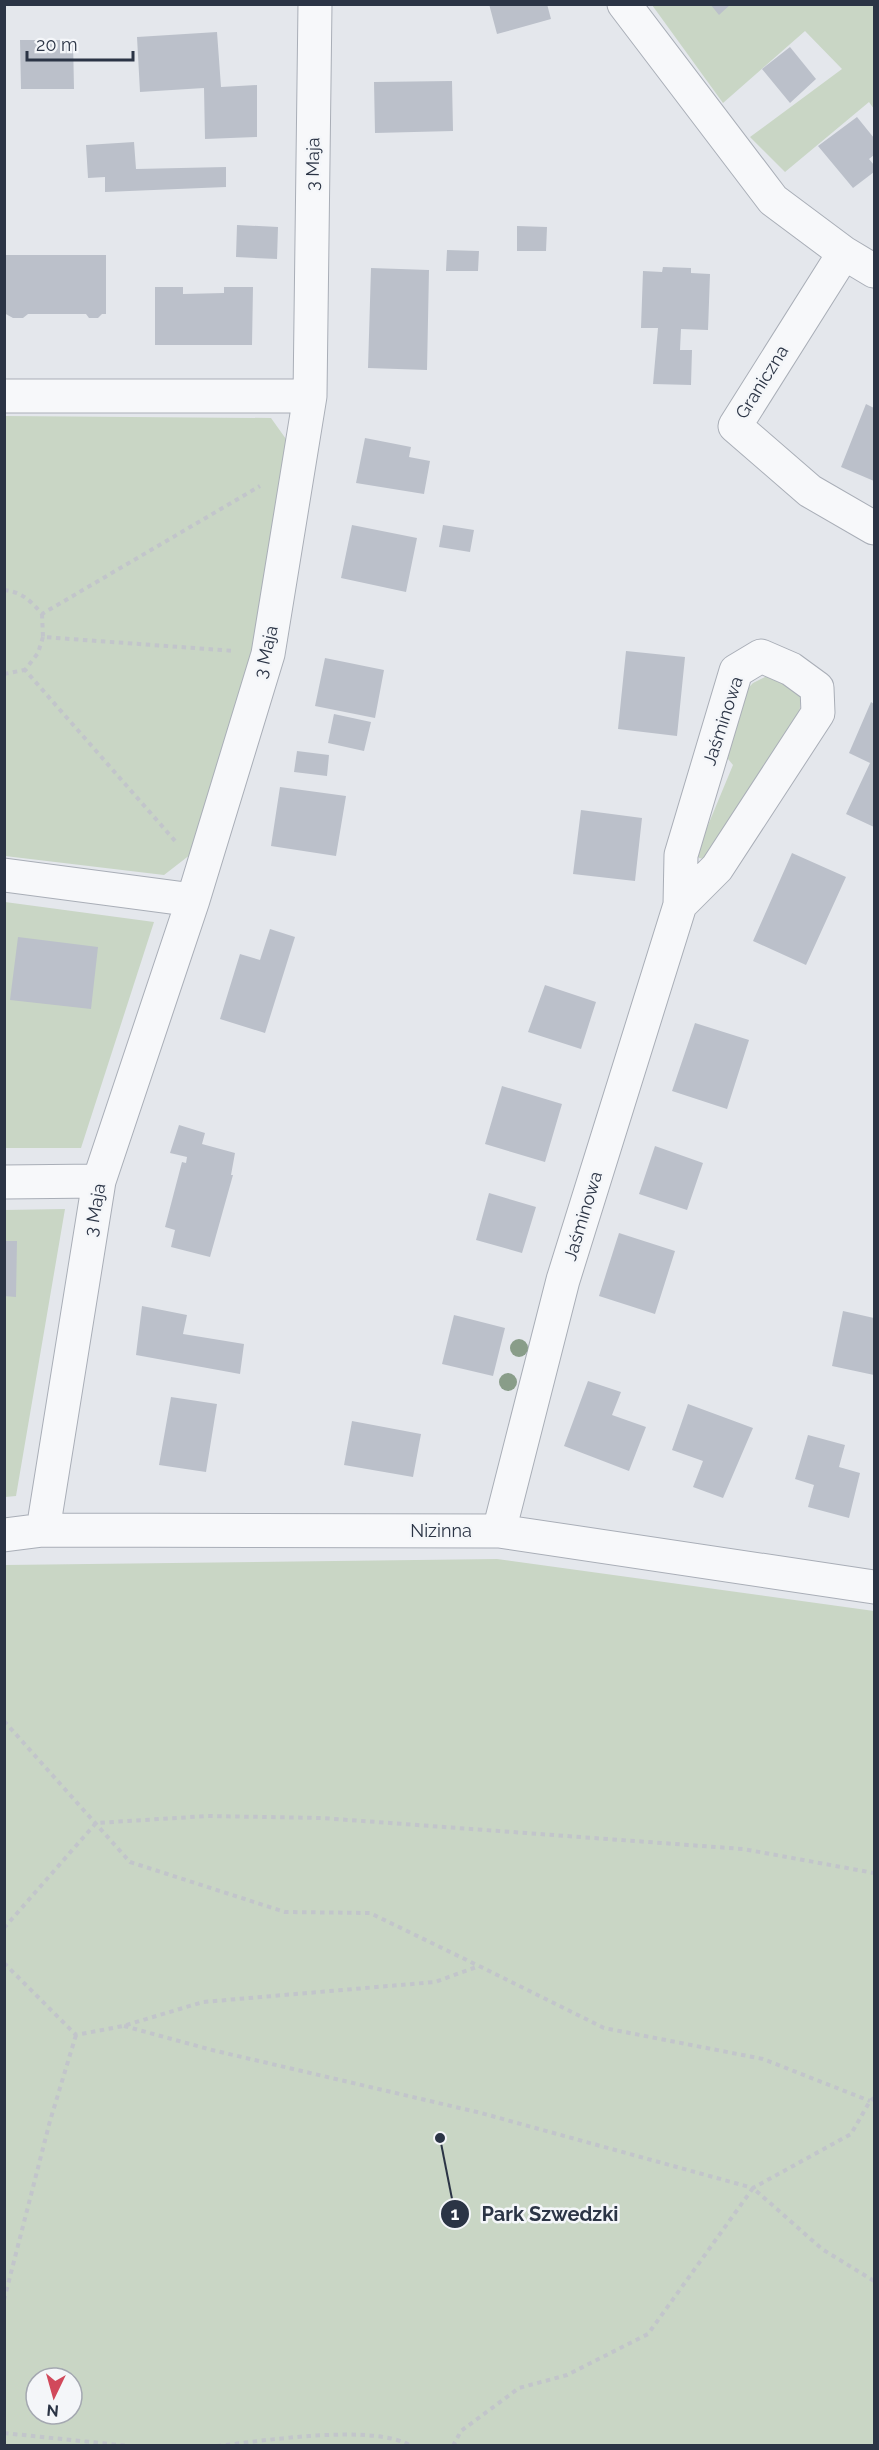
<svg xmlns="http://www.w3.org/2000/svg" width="879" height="2450" viewBox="0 0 879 2450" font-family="Raleway,sans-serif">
<rect width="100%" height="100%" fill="#e4e7ec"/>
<path fill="#c9d6c5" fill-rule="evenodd" d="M 652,5 L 874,5 L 874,109 L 869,102 L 785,172 L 750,137 L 842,69 L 805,31 L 723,103 Z
M 5,416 L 271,418 L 286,439 L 252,649 L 195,851 L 164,875 L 5,856 Z
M 769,675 L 800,686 L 801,698 L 799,716 L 704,859 L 699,858 L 693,849 L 695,838 L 706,830 L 733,765 L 723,753 L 743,693 L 753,683 Z
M 5,902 L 154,922 L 81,1148 L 5,1148 Z
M 65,1209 L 16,1496 L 5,1497 L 4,1210 Z
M 497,1559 L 874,1611 L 874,2445 L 5,2445 L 5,1565 ZM 36,2378 L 72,2378 L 72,2414 L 36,2414 Z"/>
<path fill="#bbc0ca" d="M 489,4 L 547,4 L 551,19 L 497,34 Z
M 710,4 L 731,4 L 719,15 Z
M 217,32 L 221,87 L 257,85 L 257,137 L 205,139 L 204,88 L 140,92 L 137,37 Z
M 20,40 L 73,40 L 74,89 L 21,89 Z
M 790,47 L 816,79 L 790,103 L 762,69 Z
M 452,81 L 453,131 L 375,133 L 374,82 Z
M 857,117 L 874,138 L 874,155 L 869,159 L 874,165 L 874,172 L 853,188 L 818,146 Z
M 134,142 L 136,169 L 226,167 L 226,187 L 105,192 L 105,177 L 88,178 L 86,145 Z
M 237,225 L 278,227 L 277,259 L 236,257 Z
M 517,226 L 547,227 L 546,251 L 517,251 Z
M 447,250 L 479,251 L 478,271 L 446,271 Z
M 4,255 L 106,255 L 106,314 L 102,314 L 98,318 L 89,318 L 86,314 L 28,314 L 23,318 L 13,318 L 4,313 Z
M 663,267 L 691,268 L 691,273 L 710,274 L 708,330 L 681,329 L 680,350 L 692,350 L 691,385 L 653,384 L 658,328 L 641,328 L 643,271 L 662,272 Z
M 371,268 L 429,270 L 427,370 L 368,368 Z
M 155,287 L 183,287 L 183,294 L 224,293 L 224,287 L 253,287 L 252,345 L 155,345 Z
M 866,404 L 874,408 L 874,481 L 841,467 Z
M 365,438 L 411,447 L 409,457 L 430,461 L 424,494 L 356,483 Z
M 352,525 L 417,538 L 406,592 L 341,578 Z
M 443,525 L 474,530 L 470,552 L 439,547 Z
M 626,651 L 685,657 L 677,736 L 618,729 Z
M 325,658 L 384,670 L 375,718 L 315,706 Z
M 871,702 L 874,704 L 874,827 L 846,814 L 870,763 L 849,753 Z
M 334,714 L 371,722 L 364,751 L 328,743 Z
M 297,751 L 329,755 L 327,776 L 294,772 Z
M 280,787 L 346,796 L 336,856 L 271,846 Z
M 581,810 L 642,818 L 635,881 L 573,874 Z
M 792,853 L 846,877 L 806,965 L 753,941 Z
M 270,929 L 295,937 L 265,1033 L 220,1019 L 240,954 L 260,960 Z
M 18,937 L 98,947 L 91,1009 L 10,1000 Z
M 545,985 L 596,1002 L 581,1049 L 528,1032 Z
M 695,1023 L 749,1040 L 727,1109 L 672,1091 Z
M 502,1086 L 562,1104 L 545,1162 L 485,1144 Z
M 179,1125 L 205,1133 L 202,1144 L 235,1153 L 231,1175 L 233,1175 L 210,1257 L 171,1247 L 175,1230 L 165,1227 L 182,1162 L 186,1163 L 187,1157 L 170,1153 Z
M 655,1146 L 703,1163 L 687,1210 L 639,1194 Z
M 489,1193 L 536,1207 L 522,1253 L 476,1240 Z
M 619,1233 L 675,1251 L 655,1314 L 599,1296 Z
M 4,1241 L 17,1241 L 16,1297 L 4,1296 Z
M 142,1306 L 187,1315 L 183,1334 L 244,1344 L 240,1374 L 136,1355 Z
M 843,1311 L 874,1318 L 874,1375 L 832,1366 Z
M 454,1315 L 505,1328 L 493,1376 L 442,1364 Z
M 588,1381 L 621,1392 L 612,1415 L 646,1427 L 629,1471 L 564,1446 Z
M 171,1397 L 217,1404 L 206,1472 L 159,1465 Z
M 688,1404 L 753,1428 L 723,1498 L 693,1487 L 703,1461 L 672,1450 Z
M 352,1421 L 421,1434 L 413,1477 L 344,1465 Z
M 808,1435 L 845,1445 L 839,1467 L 860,1473 L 849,1518 L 808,1507 L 814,1485 L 795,1479 Z"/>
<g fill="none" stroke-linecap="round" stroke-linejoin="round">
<g stroke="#a9aeb7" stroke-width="35">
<path id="minor" d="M 624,4 L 773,200 L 844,253 L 874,271
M 844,253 L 735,426 L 810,491 L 874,528
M 4,396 L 310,396
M 4,875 L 193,900
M 4,1182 L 99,1181
M 43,1530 L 99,1181 L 193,900 L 268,654 L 310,396 L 315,4
M 499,1531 L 563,1280 L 680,905 L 681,855 L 736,671 L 761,656 L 791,669 L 817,688 L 818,713 L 717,868 L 680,905
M 4,1535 L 43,1530 L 499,1531 L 874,1587"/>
</g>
<path stroke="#c2c5cb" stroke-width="4" stroke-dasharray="4.5 4.5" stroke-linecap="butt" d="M 4,590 C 22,592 31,601 42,614 L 260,486
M 42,614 L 43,637 L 235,651
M 43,637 L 38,653 L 25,670 L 176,842
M 4,674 L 24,670
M 4,1721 L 130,1862 L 285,1912 L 370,1913 L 479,1966
M 4,1928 L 96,1823 L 208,1816 L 322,1818 L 743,1849 L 874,1873
M 4,1963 L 76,2035 L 123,2026 L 203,2002 L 435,1982 L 479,1966 L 604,2028 L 763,2059 L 870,2101
M 124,2026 L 212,2050 L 481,2113 L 753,2188 L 851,2134 L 870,2101 L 874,2098
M 4,2300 L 50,2121 L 76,2035
M 4,2433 L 129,2446
M 217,2446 C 262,2441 375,2423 411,2446
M 453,2446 L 461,2431 L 519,2388 L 567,2375 L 648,2334 L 753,2188 L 822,2249 L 874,2281"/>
<use href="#minor" stroke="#f7f8fa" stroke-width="33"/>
</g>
<g fill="#899d89">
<circle cx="519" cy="1348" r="9"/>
<circle cx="508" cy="1382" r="9"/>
</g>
<g text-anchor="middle" stroke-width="5" stroke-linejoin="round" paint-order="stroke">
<g font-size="18" fill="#2b3445" stroke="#f4f6f9">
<text transform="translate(313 164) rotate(-89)" y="6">3 Maja</text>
<text transform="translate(762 382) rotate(-58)" y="6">Graniczna</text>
<text transform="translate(266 652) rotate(-77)" y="6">3 Maja</text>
<text transform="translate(723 721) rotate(-72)" y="6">Jaśminowa</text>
<text transform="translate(95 1210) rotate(-80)" y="6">3 Maja</text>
<text transform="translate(583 1216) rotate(-73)" y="6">Jaśminowa</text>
<text x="441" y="1537">Nizinna</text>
</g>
</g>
<path fill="none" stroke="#2b3445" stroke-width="2" d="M440 2138L455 2214"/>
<g fill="#2b3445" stroke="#f4f6f9" stroke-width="2">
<circle cx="440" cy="2138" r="6"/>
<circle cx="455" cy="2214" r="15"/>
</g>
<g font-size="18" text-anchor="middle" font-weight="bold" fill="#fff">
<text x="455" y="2220">1</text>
</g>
<g font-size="20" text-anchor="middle" font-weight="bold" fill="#2b3445" stroke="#f4f6f9" stroke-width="5" stroke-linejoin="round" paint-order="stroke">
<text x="550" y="2221">Park Szwedzki</text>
</g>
<rect width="879" height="2450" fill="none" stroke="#2b3445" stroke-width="12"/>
<g transform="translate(54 2396) rotate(185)"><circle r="28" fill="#f4f6f9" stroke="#a4a8b1" stroke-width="1.5"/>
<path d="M0-4.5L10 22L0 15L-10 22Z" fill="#d1495b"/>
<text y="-9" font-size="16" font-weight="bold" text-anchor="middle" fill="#2b3445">N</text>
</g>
<path d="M27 51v9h106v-9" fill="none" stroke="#2b3445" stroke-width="3"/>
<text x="36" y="51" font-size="18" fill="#2b3445" stroke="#f4f6f9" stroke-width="4.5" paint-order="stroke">20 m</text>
</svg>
